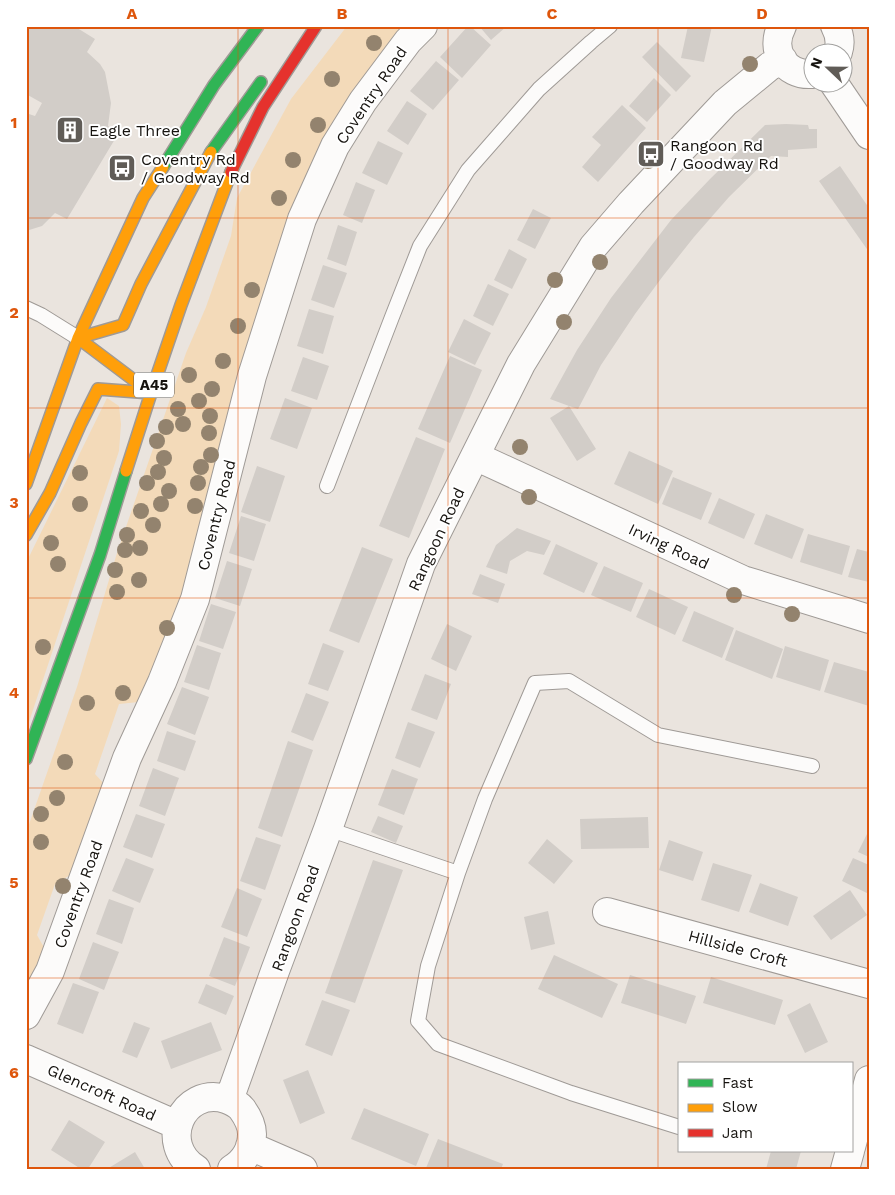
<svg xmlns="http://www.w3.org/2000/svg" width="895" height="1195" viewBox="0 0 895 1195" font-family="'Work Sans',sans-serif">
<rect width="100%" height="100%" fill="#eae4de"/>
<path fill="#f3dab9" d="M 347,26 L 409,26 L 284,243 L 233,392 L 198,550 L 176,619 L 139,702 L 119,704 L 95,774 L 107,787 L 77,871 L 55,884 L 37,935 L 47,953 L 26,991 L 26,833 L 77,687 L 117,553 L 186,353 L 206,307 L 231,236 L 237,198 L 291,99 Z
M 107,398 L 119,406 L 121,424 L 119,451 L 26,731 L 26,563 Z"/>
<path fill="#d2cdc8" d="M 26,26 L 74,26 L 95,39 L 87,52 L 100,64 L 105,72 L 111,103 L 108,126 L 118,134 L 67,219 L 55,213 L 42,226 L 26,231 L 26,113 L 35,116 L 42,103 L 26,94 Z
M 468,26 L 470,26 L 491,45 L 462,78 L 440,57 Z
M 479,26 L 507,26 L 491,40 Z
M 688,26 L 712,26 L 704,62 L 681,58 Z
M 657,42 L 691,76 L 676,92 L 642,57 Z
M 436,61 L 459,80 L 433,110 L 410,91 Z
M 654,78 L 671,95 L 647,122 L 629,106 Z
M 407,101 L 427,114 L 408,145 L 387,131 Z
M 622,105 L 646,128 L 598,182 L 582,167 L 601,145 L 592,137 Z
M 786,124 L 808,125 L 809,129 L 817,129 L 817,148 L 788,150 L 788,157 L 771,156 L 729,197 L 694,237 L 663,276 L 635,314 L 601,365 L 578,409 L 569,406 L 596,449 L 577,461 L 550,418 L 569,406 L 550,399 L 577,350 L 611,298 L 671,220 L 710,179 L 765,125 Z
M 378,141 L 403,153 L 387,185 L 362,173 Z
M 840,166 L 869,208 L 869,252 L 819,181 Z
M 356,182 L 375,190 L 362,223 L 343,215 Z
M 533,209 L 551,218 L 535,249 L 517,240 Z
M 338,225 L 357,232 L 346,266 L 327,259 Z
M 509,249 L 527,259 L 512,289 L 494,280 Z
M 323,265 L 347,273 L 334,308 L 311,300 Z
M 488,284 L 509,294 L 493,326 L 473,316 Z
M 309,309 L 334,316 L 323,354 L 297,346 Z
M 464,319 L 491,333 L 475,365 L 448,352 Z
M 450,356 L 482,370 L 450,443 L 418,429 Z
M 303,357 L 329,366 L 317,400 L 291,391 Z
M 285,398 L 312,408 L 297,449 L 270,439 Z
M 416,437 L 445,449 L 409,538 L 379,526 Z
M 629,451 L 673,471 L 658,504 L 614,484 Z
M 257,466 L 285,476 L 270,522 L 241,512 Z
M 673,477 L 712,493 L 701,520 L 662,504 Z
M 719,498 L 755,514 L 744,539 L 708,523 Z
M 766,514 L 804,529 L 792,559 L 754,544 Z
M 241,516 L 266,524 L 254,561 L 229,553 Z
M 517,528 L 551,541 L 544,555 L 527,551 L 510,561 L 507,574 L 486,567 L 496,545 Z
M 808,534 L 850,546 L 842,575 L 800,562 Z
M 556,544 L 598,563 L 584,593 L 543,574 Z
M 362,547 L 393,559 L 359,643 L 329,631 Z
M 857,549 L 869,552 L 869,582 L 848,577 Z
M 227,561 L 252,569 L 240,606 L 215,598 Z
M 604,566 L 643,583 L 631,612 L 591,595 Z
M 480,574 L 505,584 L 498,603 L 472,594 Z
M 649,589 L 688,607 L 675,635 L 636,617 Z
M 211,604 L 236,612 L 223,649 L 199,641 Z
M 694,611 L 734,628 L 722,658 L 682,641 Z
M 447,624 L 472,636 L 456,671 L 431,659 Z
M 736,630 L 783,649 L 772,679 L 725,660 Z
M 323,643 L 344,651 L 328,691 L 308,684 Z
M 197,645 L 221,653 L 209,690 L 184,682 Z
M 785,646 L 829,660 L 820,691 L 776,677 Z
M 834,662 L 869,672 L 869,706 L 824,692 Z
M 425,674 L 451,684 L 437,720 L 411,710 Z
M 182,687 L 209,697 L 195,735 L 167,724 Z
M 306,693 L 329,702 L 313,741 L 291,732 Z
M 408,722 L 435,732 L 420,768 L 395,758 Z
M 167,731 L 196,741 L 185,771 L 157,761 Z
M 288,741 L 313,750 L 282,837 L 258,828 Z
M 153,768 L 179,778 L 165,816 L 139,806 Z
M 392,769 L 418,779 L 404,815 L 378,805 Z
M 136,814 L 165,824 L 152,858 L 123,847 Z
M 378,816 L 403,826 L 396,843 L 371,832 Z
M 648,817 L 649,848 L 581,849 L 580,819 Z
M 869,830 L 869,857 L 858,852 Z
M 256,837 L 281,845 L 265,890 L 240,881 Z
M 547,839 L 573,861 L 554,884 L 528,863 Z
M 669,840 L 703,852 L 693,881 L 659,870 Z
M 126,858 L 154,869 L 140,903 L 112,891 Z
M 853,858 L 869,865 L 869,894 L 842,881 Z
M 373,860 L 403,870 L 355,1003 L 325,993 Z
M 713,863 L 752,875 L 739,912 L 701,900 Z
M 760,883 L 798,897 L 788,926 L 749,912 Z
M 237,888 L 262,899 L 247,937 L 221,927 Z
M 850,890 L 867,915 L 831,940 L 813,916 Z
M 109,899 L 134,908 L 122,944 L 96,934 Z
M 548,911 L 555,944 L 531,950 L 524,917 Z
M 224,937 L 250,947 L 235,986 L 209,976 Z
M 93,942 L 119,952 L 104,990 L 79,979 Z
M 554,955 L 618,984 L 602,1018 L 538,989 Z
M 630,975 L 696,996 L 686,1024 L 621,1003 Z
M 711,977 L 783,1000 L 775,1025 L 703,1003 Z
M 73,983 L 99,992 L 83,1034 L 57,1024 Z
M 206,984 L 234,996 L 226,1015 L 198,1003 Z
M 322,1000 L 350,1010 L 332,1056 L 305,1045 Z
M 810,1003 L 828,1042 L 805,1053 L 787,1015 Z
M 134,1022 L 150,1028 L 137,1058 L 122,1052 Z
M 211,1022 L 222,1050 L 171,1069 L 161,1041 Z
M 308,1070 L 325,1113 L 300,1124 L 283,1080 Z
M 364,1108 L 429,1134 L 416,1166 L 351,1139 Z
M 69,1120 L 105,1142 L 88,1169 L 81,1169 L 51,1150 Z
M 438,1139 L 503,1164 L 501,1169 L 426,1168 Z
M 771,1151 L 801,1151 L 796,1169 L 766,1169 Z
M 135,1152 L 145,1169 L 107,1169 Z"/>
<g fill="none" stroke-linecap="round" stroke-linejoin="round">
<g stroke="#9f9a96" stroke-width="16">
<path id="lane" d="M 26,308 L 41,315 L 78,338
M 327,486 L 392,317 L 420,246 L 468,170 L 539,89 L 591,42 L 610,26
M 328,829 L 458,873 L 428,966 L 418,1021 L 438,1044 L 571,1093 L 679,1127
M 458,873 L 485,799 L 535,683 L 569,681 L 658,735 L 812,766"/>
</g>
<g stroke="#9f9a96" stroke-width="30">
<path id="street" d="M 782,26 C 769,50 785,76 812,74
M 835,26 C 840,35 841,43 838,52
M 833,82 L 869,135
M 475,456 L 743,580 L 869,619
M 607,912 L 869,984
M 26,1015 L 50,971 L 127,758 L 162,682 L 195,599 L 252,376 L 302,219 L 335,146 L 363,101 L 408,41 L 423,26
M 26,1059 L 177,1125
M 229,1100 L 275,971 L 328,829 L 421,564 L 521,364 L 593,247 L 631,203 L 725,103 L 770,66 L 783,60
M 250,1146 L 303,1169
M 851,1147 L 869,1080
M 196,1169 C 157,1144 182,1086 226,1099 C 231,1101 238,1104 242,1109 C 247,1116 252,1124 252,1134 C 252,1148 245,1161 232,1169
M 845,1169 L 850,1151"/>
</g>
<g stroke="#9f9a96" stroke-width="14">
<path id="fast" d="M 211,152 L 261,82
M 163,167 L 214,85 L 258,26
M 26,759 L 100,555 L 126,471"/>
</g>
<g stroke="#9f9a96" stroke-width="14">
<path id="slow" d="M 78,338 L 123,325 L 141,284 L 211,152
M 78,338 L 151,393
M 126,471 L 151,393 L 181,305 L 231,172
M 26,484 L 78,338 L 143,198 L 163,167
M 26,535 L 50,493 L 81,423 L 98,389 L 151,393"/>
</g>
<g stroke="#9f9a96" stroke-width="14">
<path id="jam" d="M 231,172 L 263,107 L 316,26"/>
</g>
<use href="#lane" stroke="#fcfbfa" stroke-width="14"/>
<use href="#street" stroke="#fcfbfa" stroke-width="28"/>
<use href="#fast" stroke="#30b455" stroke-width="11"/>
<use href="#slow" stroke="#ff9f0a" stroke-width="11"/>
<use href="#jam" stroke="#e5322d" stroke-width="11"/>
</g>
<g fill="#93836e">
<circle cx="374" cy="43" r="8"/>
<circle cx="750" cy="64" r="8"/>
<circle cx="332" cy="79" r="8"/>
<circle cx="318" cy="125" r="8"/>
<circle cx="293" cy="160" r="8"/>
<circle cx="648" cy="161" r="8"/>
<circle cx="279" cy="198" r="8"/>
<circle cx="600" cy="262" r="8"/>
<circle cx="555" cy="280" r="8"/>
<circle cx="252" cy="290" r="8"/>
<circle cx="564" cy="322" r="8"/>
<circle cx="238" cy="326" r="8"/>
<circle cx="223" cy="361" r="8"/>
<circle cx="189" cy="375" r="8"/>
<circle cx="212" cy="389" r="8"/>
<circle cx="199" cy="401" r="8"/>
<circle cx="178" cy="409" r="8"/>
<circle cx="210" cy="416" r="8"/>
<circle cx="183" cy="424" r="8"/>
<circle cx="166" cy="427" r="8"/>
<circle cx="209" cy="433" r="8"/>
<circle cx="157" cy="441" r="8"/>
<circle cx="520" cy="447" r="8"/>
<circle cx="211" cy="455" r="8"/>
<circle cx="164" cy="458" r="8"/>
<circle cx="201" cy="467" r="8"/>
<circle cx="158" cy="472" r="8"/>
<circle cx="80" cy="473" r="8"/>
<circle cx="147" cy="483" r="8"/>
<circle cx="198" cy="483" r="8"/>
<circle cx="169" cy="491" r="8"/>
<circle cx="529" cy="497" r="8"/>
<circle cx="80" cy="504" r="8"/>
<circle cx="161" cy="504" r="8"/>
<circle cx="195" cy="506" r="8"/>
<circle cx="141" cy="511" r="8"/>
<circle cx="153" cy="525" r="8"/>
<circle cx="127" cy="535" r="8"/>
<circle cx="51" cy="543" r="8"/>
<circle cx="140" cy="548" r="8"/>
<circle cx="125" cy="550" r="8"/>
<circle cx="58" cy="564" r="8"/>
<circle cx="115" cy="570" r="8"/>
<circle cx="139" cy="580" r="8"/>
<circle cx="117" cy="592" r="8"/>
<circle cx="734" cy="595" r="8"/>
<circle cx="792" cy="614" r="8"/>
<circle cx="167" cy="628" r="8"/>
<circle cx="43" cy="647" r="8"/>
<circle cx="123" cy="693" r="8"/>
<circle cx="87" cy="703" r="8"/>
<circle cx="65" cy="762" r="8"/>
<circle cx="57" cy="798" r="8"/>
<circle cx="41" cy="814" r="8"/>
<circle cx="41" cy="842" r="8"/>
<circle cx="63" cy="886" r="8"/>
</g>
<path fill="none" stroke="#de560c" stroke-width="1" stroke-opacity="0.55" d="M 238,26 L 238,1169M 448,26 L 448,1169M 658,26 L 658,1169M 26,218 L 869,218M 26,408 L 869,408M 26,598 L 869,598M 26,788 L 869,788M 26,978 L 869,978"/>
<defs>
<g id="building-square" transform="scale(1.4375)"><rect x="-9" y="-9" width="18" height="18" rx="4" fill="#605c57" stroke="#fff"/><path d="M-4-6H4V6H1V3H-1V6H-4ZM-2.5-4.3h1.7v1.8h-1.7ZM.8-4.3h1.7v1.8H.8ZM-2.5-1h1.7V.8h-1.7ZM.8-1h1.7V.8H.8Z" fill="#fff"/></g>
<g id="bus-square" transform="scale(1.4375)"><rect x="-9" y="-9" width="18" height="18" rx="4" fill="#605c57" stroke="#fff"/><path d="M-5-6H5V4H4V6H2V4H-2V6H-4V4H-5ZM-3.5-4V0h7V-4ZM-3.5 1.2v1.5H-2V1.2ZM2 1.2v1.5H3.5V1.2Z" fill="#fff"/></g>
</defs>
<g fill-rule="evenodd">
<use href="#building-square" x="70" y="130"/>
<use href="#bus-square" x="651" y="154"/>
<use href="#bus-square" x="122" y="168"/>
</g>
<g text-anchor="middle" stroke-width="4" stroke-linejoin="round" paint-order="stroke">
<rect fill="#fff" stroke="#5c5a57" stroke-width="1" x="134" y="372.5" width="40" height="25" rx="4"/>
<g font-size="15" font-weight="bold" fill="#16130f">
<text x="154" y="390">A45</text>
</g>
<g font-size="16" fill="#16130f" stroke="#fff">
<text transform="translate(371 95) rotate(-56)" y="6">Coventry Road</text>
<text transform="translate(216 515) rotate(-76)" y="6">Coventry Road</text>
<text transform="translate(436 539) rotate(-65)" y="6">Rangoon Road</text>
<text transform="translate(669 546) rotate(25)" y="6">Irving Road</text>
<text transform="translate(78 894) rotate(-70)" y="6">Coventry Road</text>
<text transform="translate(295 918) rotate(-70)" y="6">Rangoon Road</text>
<text transform="translate(738 948) rotate(15)" y="6">Hillside Croft</text>
<text transform="translate(102 1092) rotate(24)" y="6">Glencroft Road</text>
</g>
<g font-size="16" fill="#16130f" stroke="#fff" text-anchor="start">
<text x="89" y="136">Eagle Three</text>
<text x="670" y="151">Rangoon Rd<tspan x="670" dy="18">/ Goodway Rd</tspan></text>
<text x="141" y="165">Coventry Rd<tspan x="141" dy="18">/ Goodway Rd</tspan></text>
</g>
</g>
<rect width="895" height="1195" fill="none" stroke="#ffffff" stroke-width="55"/>
<rect x="678" y="1062" width="175" height="90" fill="#ffffff" stroke="#a2a19f"/>
<rect x="688" y="1079" width="25" height="8" fill="#30b455" stroke="#a2a19f"/>
<text x="722" y="1088" font-size="15" fill="#16130f">Fast</text>
<rect x="688" y="1104" width="25" height="8" fill="#ff9f0a" stroke="#a2a19f"/>
<text x="722" y="1112" font-size="15" fill="#16130f">Slow</text>
<rect x="688" y="1129" width="25" height="8" fill="#e5322d" stroke="#a2a19f"/>
<text x="722" y="1138" font-size="15" fill="#16130f">Jam</text>
<g transform="translate(828 68) rotate(292)"><circle r="24" fill="#ffffff" stroke="#a2a19f"/>
<path d="M0-4L9 19L0 12L-9 19Z" fill="#605c57"/>
<text y="-8" font-size="14" font-weight="bold" text-anchor="middle" fill="#16130f">N</text>
</g>
<rect x="28" y="28" width="840" height="1140" fill="none" stroke="#de560c" stroke-width="2"/>
<g font-size="16" text-anchor="middle" font-weight="bold" fill="#de560c">
<text x="132" y="19">A</text>
<text x="342" y="19">B</text>
<text x="552" y="19">C</text>
<text x="762" y="19">D</text>
<text x="14" y="128">1</text>
<text x="14" y="318">2</text>
<text x="14" y="508">3</text>
<text x="14" y="698">4</text>
<text x="14" y="888">5</text>
<text x="14" y="1078">6</text>
</g>
</svg>
